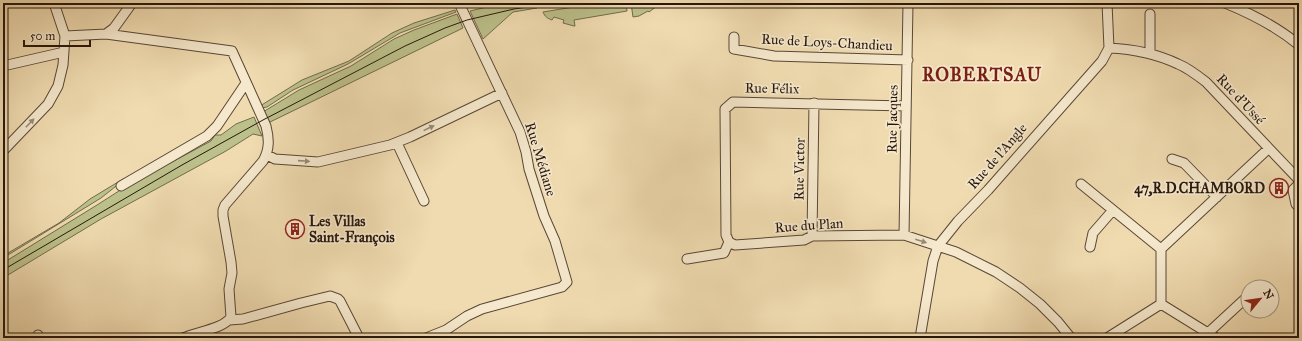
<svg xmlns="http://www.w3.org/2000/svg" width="1302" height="341" viewBox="0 0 1302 341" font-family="'IM FELL Great Primer',serif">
<rect width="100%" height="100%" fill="#f0dbb0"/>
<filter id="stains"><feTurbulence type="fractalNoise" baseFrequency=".005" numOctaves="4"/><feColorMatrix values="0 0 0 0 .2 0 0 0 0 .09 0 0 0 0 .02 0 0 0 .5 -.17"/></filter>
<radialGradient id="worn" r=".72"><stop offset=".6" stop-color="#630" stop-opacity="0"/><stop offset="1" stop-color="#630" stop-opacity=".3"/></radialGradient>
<path fill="#bcc08a" stroke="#726b4c" d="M 504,3 L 536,3 L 537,8 L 513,12 L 483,39 L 470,11 Z
M 598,3 L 626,3 L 627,11 L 574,20 L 575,26 L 574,26 L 563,23 L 564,20 L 554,17 L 552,20 C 547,18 545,17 543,12 Z
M 631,3 L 661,3 L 649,12 L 648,11 L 639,16 L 633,17 Z
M 455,10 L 456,12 L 400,33 L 348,64 L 293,90 L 267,107 L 261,108 L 260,106 L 302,80 L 349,61 L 392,33 L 414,23 Z
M 457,14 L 463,28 L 268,123 L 263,112 L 299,90 L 351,66 L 394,39 L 414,30 Z
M 254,117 L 262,136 L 253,134 L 226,151 L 101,219 L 3,278 L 3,263 L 97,205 L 122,189 L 211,141 L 215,135 L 221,135 L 236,124 Z
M 123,179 L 125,179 L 101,198 L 3,258 L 3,256 L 59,223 L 90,199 Z"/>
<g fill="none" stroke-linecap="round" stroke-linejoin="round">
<g stroke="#594736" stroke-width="11">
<path id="street" d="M 1225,3 C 1252,14 1276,26 1299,45
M 1150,14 L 1150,54
M 106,34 L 114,28 L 132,3
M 65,36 L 106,34 L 232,51 L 266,126 C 269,138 270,149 263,161 L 225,205 L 223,210 L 223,216 L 231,262 L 232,273 L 229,289 L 231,317 C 224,329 195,332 183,338
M 734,37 L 734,49 L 774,56 L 908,60
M 1109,48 C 1132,49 1157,54 1178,64 C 1188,68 1197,75 1206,82 L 1299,180
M 3,66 L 64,52
M 397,143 L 424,201
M 3,151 L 48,104 L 58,86 L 63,65 L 65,36 L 54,3
M 267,155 L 275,159 L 318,162 L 390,145 L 410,137 L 502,93
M 1172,159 L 1184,163 L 1217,197
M 1081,184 L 1161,249
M 1299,184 L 1293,190 L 1296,204 L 1299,207
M 121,186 L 207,136 L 217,126 L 246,83
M 904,235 L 908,3
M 812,236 L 814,103
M 729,242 L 726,235 L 725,109 L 733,102 L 906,106
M 1090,247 L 1093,233 L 1113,210
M 687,259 L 724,253 L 729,242 L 735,245 L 804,240 L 812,236 L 904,235 L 956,252 L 996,272 L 1020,288 L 1040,304 L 1058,322 L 1071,338
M 1161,304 L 1216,338
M 229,320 L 243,319 L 301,303 L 330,296 L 338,299 L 340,301 L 359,338
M 1208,333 L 1248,296
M 38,335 L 39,338
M 426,338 L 446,330 L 467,316 L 482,309 L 562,287 L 567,282 L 555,241 L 544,216 L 529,169 L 526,152 L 520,132 L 459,3
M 920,338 L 933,261 L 938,246 L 958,221 L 988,190 L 1102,61 L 1109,48 L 1107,3
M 1107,338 L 1161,304 L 1161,249 L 1268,149"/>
</g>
<use href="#street" stroke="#f5e8cc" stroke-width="9"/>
<path stroke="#27160d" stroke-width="1" d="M 3,270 L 182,165 L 263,120 L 405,46 L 445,28 L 467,20 L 514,9 L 554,3"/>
</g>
<defs><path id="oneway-solid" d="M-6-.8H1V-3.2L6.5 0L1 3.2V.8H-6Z"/></defs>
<g fill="#988a76">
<use href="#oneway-solid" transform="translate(30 123) rotate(-46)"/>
<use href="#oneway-solid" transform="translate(429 128) rotate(-26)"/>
<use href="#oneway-solid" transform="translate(304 161) rotate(4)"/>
<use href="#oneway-solid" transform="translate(921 241) rotate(17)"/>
</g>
<defs>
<g id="building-ring" transform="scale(1)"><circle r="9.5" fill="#f5e8cc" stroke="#8f2418" stroke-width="1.5"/><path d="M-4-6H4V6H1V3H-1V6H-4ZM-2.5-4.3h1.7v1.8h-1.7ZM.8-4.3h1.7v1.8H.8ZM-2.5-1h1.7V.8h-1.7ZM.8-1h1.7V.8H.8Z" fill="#8f2418"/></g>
</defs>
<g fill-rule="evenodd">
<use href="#building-ring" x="1279" y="188"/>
<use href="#building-ring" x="295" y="229"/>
</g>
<g text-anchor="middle" stroke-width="3.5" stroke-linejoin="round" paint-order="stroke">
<g font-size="14" fill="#27160d" stroke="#f5e8cc">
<text transform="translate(827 42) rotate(3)" y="5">Rue de Loys-Chandieu</text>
<text transform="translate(772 88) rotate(1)" y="5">Rue Félix</text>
<text transform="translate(1241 99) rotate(47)" y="5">Rue d'Ussé</text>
<text transform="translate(892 119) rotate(-89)" y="5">Rue Jacques</text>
<text transform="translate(997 156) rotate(-49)" y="5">Rue de l'Angle</text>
<text transform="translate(541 159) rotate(73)" y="5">Rue Médiane</text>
<text transform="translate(799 169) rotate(-89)" y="5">Rue Victor</text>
<text transform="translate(809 225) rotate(-4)" y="5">Rue du Plan</text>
</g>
<g font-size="14" font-weight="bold" fill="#27160d" stroke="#f5e8cc" text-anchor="end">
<text x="1265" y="193">47,R.D.CHAMBORD</text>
<text x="309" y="226" text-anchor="start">Les Villas<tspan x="309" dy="16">Saint-François</tspan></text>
</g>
<g font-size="18" font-weight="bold" letter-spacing="1" fill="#7a1f14" stroke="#f5e8cc">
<text x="982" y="81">ROBERTSAU</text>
</g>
</g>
<rect width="1302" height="341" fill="none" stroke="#f0dbb0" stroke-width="16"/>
<rect x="4" y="4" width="1294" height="333" fill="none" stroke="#27160d" stroke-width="2"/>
<rect x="8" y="8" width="1286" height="325" fill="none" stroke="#27160d"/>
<g transform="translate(1260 299) rotate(61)"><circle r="19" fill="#f5e8cc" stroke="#a39480"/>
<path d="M0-3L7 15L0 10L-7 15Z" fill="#8f2418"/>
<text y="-6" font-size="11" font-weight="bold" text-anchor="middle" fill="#27160d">N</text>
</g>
<path d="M24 40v6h66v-6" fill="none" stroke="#27160d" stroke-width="2"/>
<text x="30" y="40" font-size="12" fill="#27160d" stroke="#f5e8cc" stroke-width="3" paint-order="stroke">50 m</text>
<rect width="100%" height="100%" filter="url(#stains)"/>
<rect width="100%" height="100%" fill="url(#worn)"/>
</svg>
